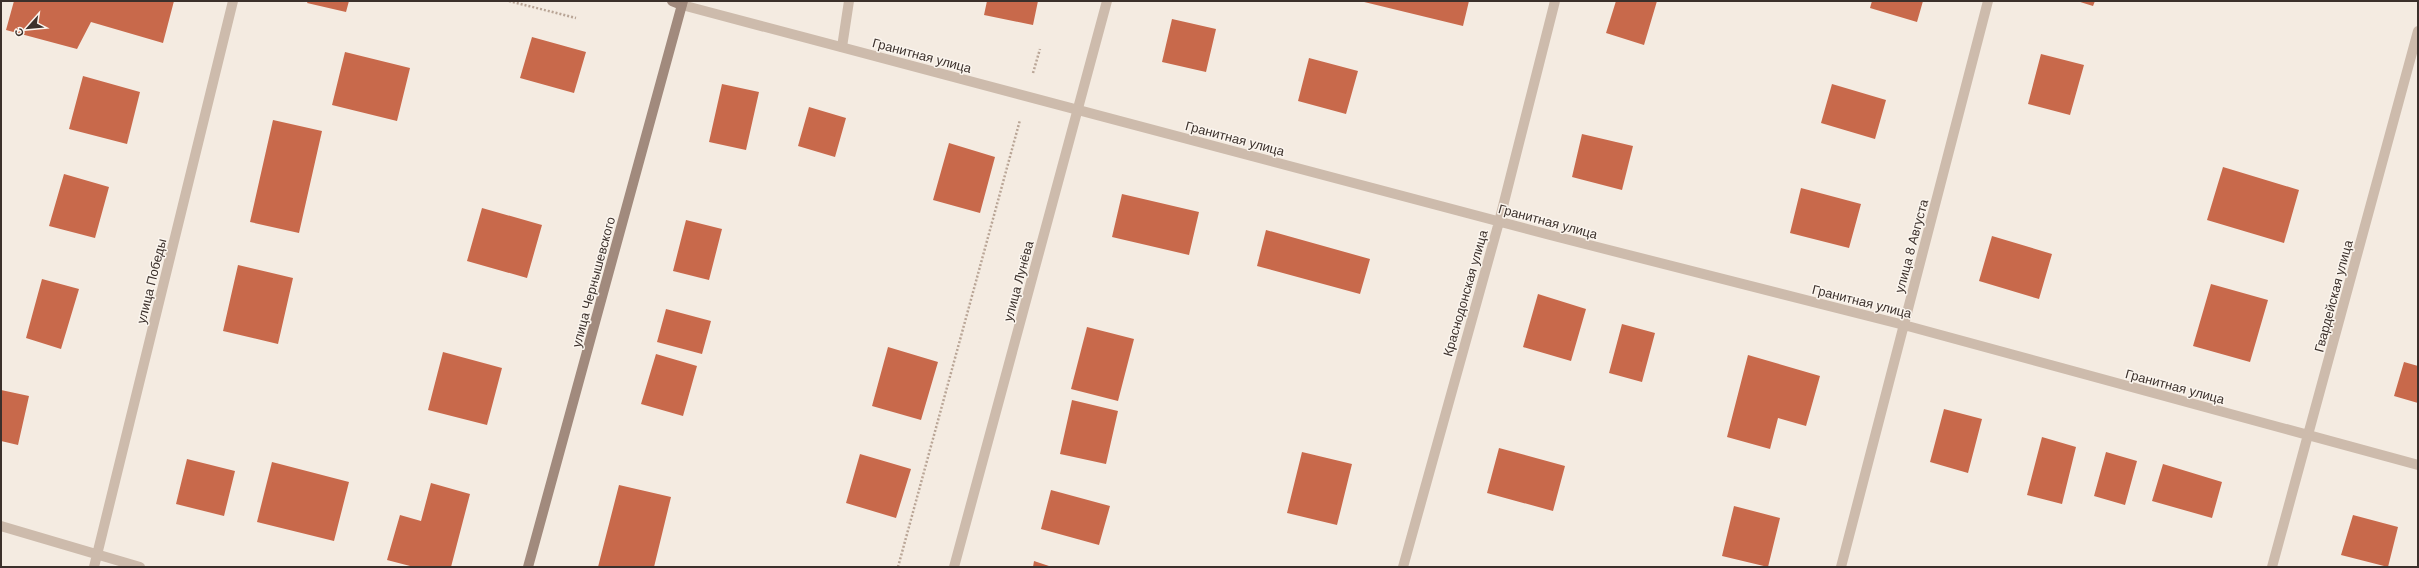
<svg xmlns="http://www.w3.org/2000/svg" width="2419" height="568" viewBox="0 0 2419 568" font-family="Helvetica,sans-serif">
<rect width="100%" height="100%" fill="#f4ebe1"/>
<path fill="#c8694b" d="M 14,1 L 174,1 L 163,43 L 91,22 L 77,49 L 6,30 Z
M 308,1 L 349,1 L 346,12 L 307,3 Z
M 987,1 L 1038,1 L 1033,25 L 984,15 Z
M 1360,1 L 1469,1 L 1463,26 Z
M 1616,1 L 1657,1 L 1644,45 L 1606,33 Z
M 1872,1 L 1923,1 L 1917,22 L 1870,8 Z
M 2077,1 L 2095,1 L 2093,6 Z
M 1172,19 L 1216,29 L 1206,72 L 1162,62 Z
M 532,37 L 586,52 L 574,93 L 520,78 Z
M 345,52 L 410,68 L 397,121 L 332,105 Z
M 2041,54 L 2084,65 L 2070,115 L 2028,104 Z
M 1309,58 L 1358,71 L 1346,114 L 1298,101 Z
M 83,76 L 140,92 L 127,144 L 69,129 Z
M 722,84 L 759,92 L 746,150 L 709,142 Z
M 1832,84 L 1886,100 L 1875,139 L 1821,123 Z
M 809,107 L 846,118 L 835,157 L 798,146 Z
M 273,120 L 322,131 L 299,233 L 250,222 Z
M 1582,134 L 1633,146 L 1622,190 L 1572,177 Z
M 949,143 L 995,157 L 980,213 L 933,200 Z
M 2223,167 L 2299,190 L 2284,243 L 2207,220 Z
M 64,174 L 109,187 L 95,238 L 49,226 Z
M 1801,188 L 1861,204 L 1849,248 L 1790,233 Z
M 1122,194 L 1199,212 L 1189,255 L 1112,237 Z
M 482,208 L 542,225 L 527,278 L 467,261 Z
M 686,220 L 722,229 L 709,280 L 673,271 Z
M 1266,230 L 1370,259 L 1360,294 L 1257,266 Z
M 1992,236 L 2052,254 L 2039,299 L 1979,281 Z
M 238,265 L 293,278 L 278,344 L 223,331 Z
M 42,279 L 79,289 L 61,349 L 26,338 Z
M 2211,284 L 2268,300 L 2250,362 L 2193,346 Z
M 1538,294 L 1586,309 L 1571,361 L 1523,347 Z
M 666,309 L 711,321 L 702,354 L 657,342 Z
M 1622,324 L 1655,333 L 1642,382 L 1609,373 Z
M 1087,327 L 1134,339 L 1118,401 L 1071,389 Z
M 888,347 L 938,362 L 921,420 L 872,406 Z
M 443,352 L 502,368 L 487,425 L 428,410 Z
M 656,354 L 697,366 L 683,416 L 641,404 Z
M 1748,355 L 1820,376 L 1806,426 L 1778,418 L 1770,449 L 1727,437 Z
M 2404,362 L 2418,366 L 2418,403 L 2394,396 Z
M 1,390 L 29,396 L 18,445 L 1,441 Z
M 1072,400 L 1118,411 L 1106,464 L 1060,454 Z
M 1944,409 L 1982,419 L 1968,473 L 1930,462 Z
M 2042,437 L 2076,447 L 2062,504 L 2027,495 Z
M 1499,448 L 1565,466 L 1553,511 L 1487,493 Z
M 1302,452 L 1352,464 L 1337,525 L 1287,513 Z
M 2106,452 L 2137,461 L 2125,505 L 2094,496 Z
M 860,454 L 911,469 L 896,518 L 846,503 Z
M 187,459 L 235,471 L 224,516 L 176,504 Z
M 272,462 L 349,482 L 334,541 L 257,522 Z
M 2163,464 L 2222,482 L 2212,518 L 2152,501 Z
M 431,483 L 470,494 L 451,567 L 414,567 L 387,560 L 400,515 L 421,521 Z
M 619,485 L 671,497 L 654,567 L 598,567 Z
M 1051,490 L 1110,506 L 1099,545 L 1041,529 Z
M 1734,506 L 1780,518 L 1768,567 L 1722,556 Z
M 2353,515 L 2398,527 L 2388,567 L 2341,555 Z
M 1034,561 L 1052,567 L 1033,567 Z"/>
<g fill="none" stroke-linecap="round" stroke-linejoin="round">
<path stroke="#b9a596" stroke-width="2.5" stroke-dasharray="2 2" stroke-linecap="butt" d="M 509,1 L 576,18
M 1033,73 L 1040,49
M 898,567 L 1020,120"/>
<path stroke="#cdbbac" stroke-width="10" d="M 842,47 L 849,1"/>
<path stroke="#cdbbac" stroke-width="10" d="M 682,5 L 1550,235 L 1904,325 L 2418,465
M 1,526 L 140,567
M 94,567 L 233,1
M 954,567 L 1107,1
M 1403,567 L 1499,222 L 1555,1
M 1841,567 L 1988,1
M 2272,567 L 2418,31"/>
<path stroke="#a18a7d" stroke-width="10" d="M 672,1 L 682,5
M 528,567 L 683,1"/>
</g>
<g text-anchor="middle" stroke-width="3" stroke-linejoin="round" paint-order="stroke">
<g font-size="13" fill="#3b302b" stroke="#fbf5ee">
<text transform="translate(922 55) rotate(15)" y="5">Гранитная улица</text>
<text transform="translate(1235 138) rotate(15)" y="5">Гранитная улица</text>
<text transform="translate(1548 221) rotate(15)" y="5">Гранитная улица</text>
<text transform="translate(1911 246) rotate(-75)" y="5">улица 8 Августа</text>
<text transform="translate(151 281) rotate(-76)" y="5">улица Победы</text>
<text transform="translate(1018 281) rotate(-75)" y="5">улица Лунёва</text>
<text transform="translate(593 282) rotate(-75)" y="5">улица Чернышевского</text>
<text transform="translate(1465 293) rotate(-74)" y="5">Краснодонская улица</text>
<text transform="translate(2333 296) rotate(-75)" y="5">Гвардейская улица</text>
<text transform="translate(1862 301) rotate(14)" y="5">Гранитная улица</text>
<text transform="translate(2175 386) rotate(15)" y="5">Гранитная улица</text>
</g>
</g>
<rect width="2419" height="568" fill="none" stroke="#3b302b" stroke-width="4"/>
<g transform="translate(28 28) rotate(243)" stroke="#fbf5ee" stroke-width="3" paint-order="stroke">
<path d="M0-3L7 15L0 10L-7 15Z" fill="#3b302b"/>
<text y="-6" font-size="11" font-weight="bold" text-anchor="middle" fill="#3b302b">С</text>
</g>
</svg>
